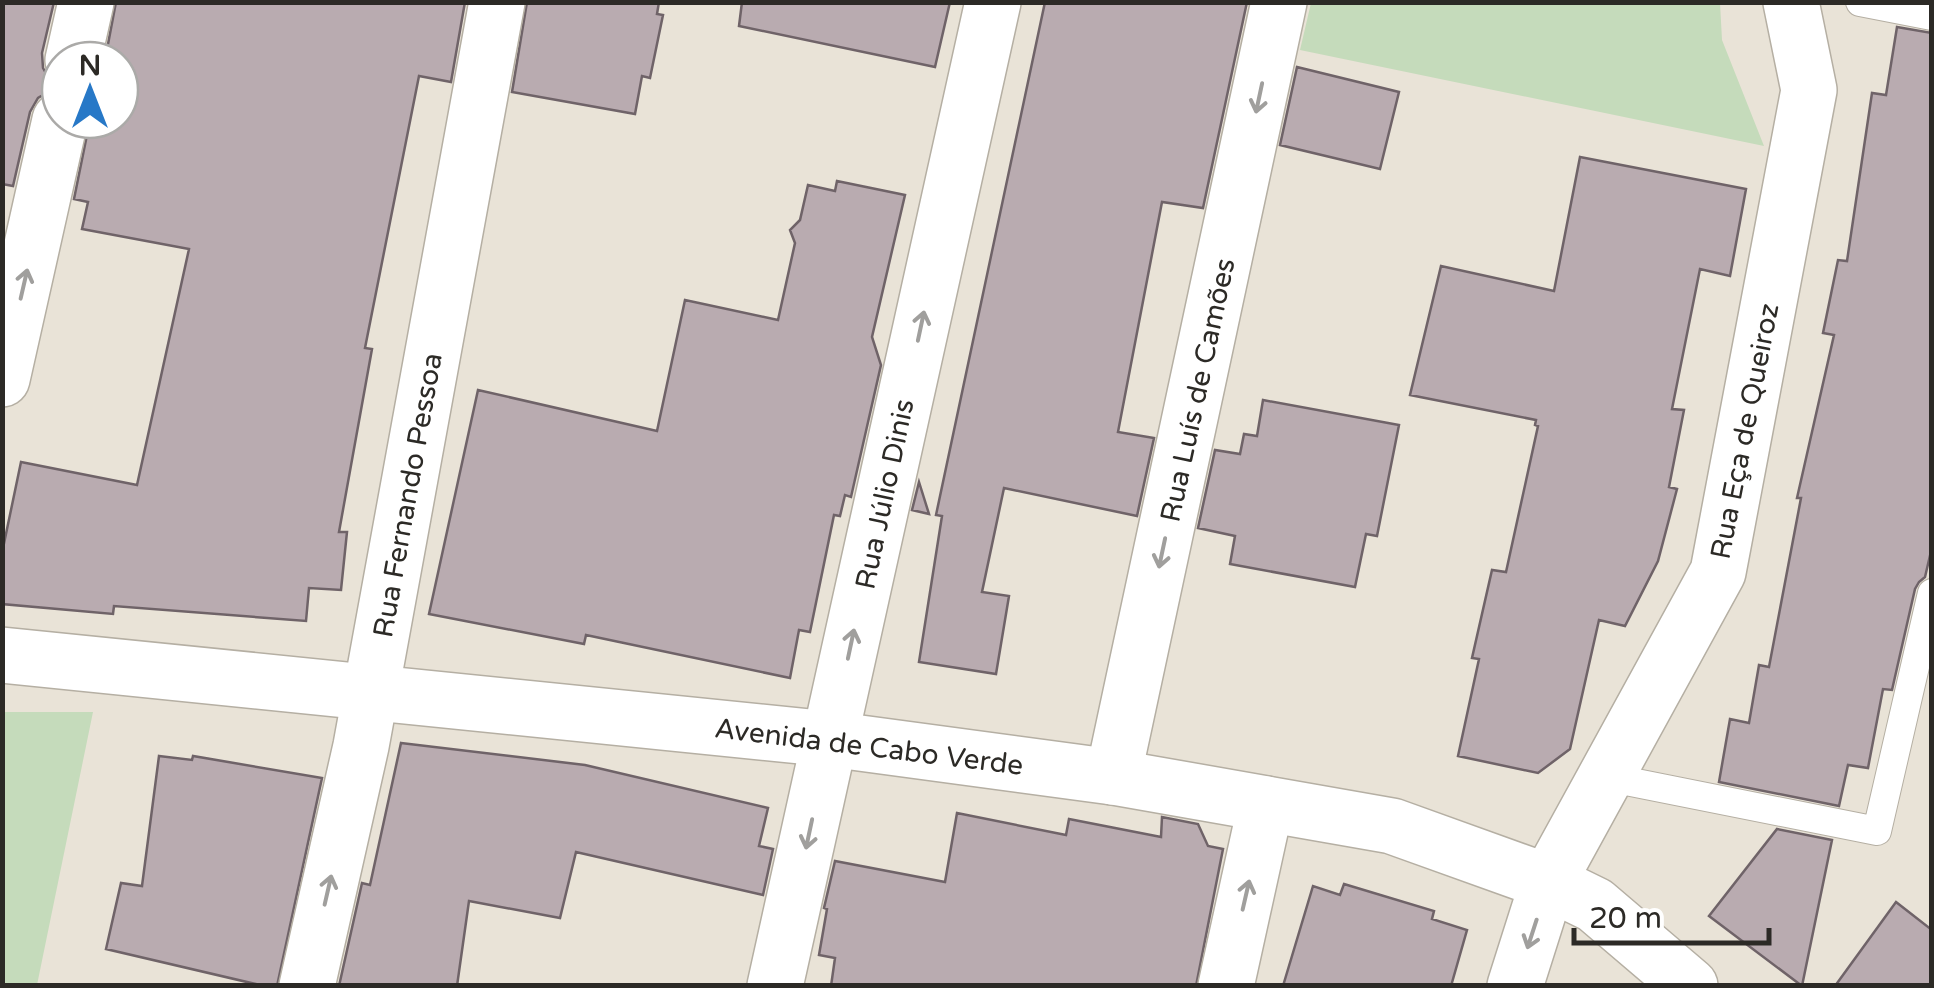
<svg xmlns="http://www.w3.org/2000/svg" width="1934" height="988" viewBox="0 0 1934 988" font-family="'Varela Round',sans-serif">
<rect width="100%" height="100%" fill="#e9e3d7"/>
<path fill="#c5dbbb" d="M 1311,3 L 1720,3 L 1722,40 L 1764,146 L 1300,50 Z
M 3,712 L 93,712 L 37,985 L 3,985 Z"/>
<path fill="#b9abb0" stroke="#6f6368" stroke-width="2.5" d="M 2,2 L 54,2 L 42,53 L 43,68 L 51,82 L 60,87 L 60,90 L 50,91 L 38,98 L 30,112 L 13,186 L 2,184 Z
M 116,2 L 465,2 L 451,82 L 419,76 L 365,348 L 372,349 L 339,532 L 347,532 L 341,590 L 309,588 L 306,621 L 114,606 L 113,614 L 2,604 L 2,553 L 21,462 L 137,485 L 189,249 L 82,229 L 88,202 L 74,199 L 90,120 L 120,120 L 120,60 L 105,60 Z
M 527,2 L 659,2 L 657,14 L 663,15 L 650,78 L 642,76 L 635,114 L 512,92 Z
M 742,2 L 950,2 L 935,67 L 739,26 Z
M 1045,2 L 1247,2 L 1203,208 L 1162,202 L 1118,432 L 1154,438 L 1137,516 L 1004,488 L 982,592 L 1009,596 L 996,674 L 919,662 L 942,516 L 936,515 Z
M 1897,27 L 1932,33 L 1932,547 L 1925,577 L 1919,582 L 1915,589 L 1892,690 L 1883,689 L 1868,768 L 1848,765 L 1839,806 L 1719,782 L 1730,719 L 1749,723 L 1759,665 L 1769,667 L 1801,498 L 1797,498 L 1834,335 L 1823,333 L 1838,260 L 1847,261 L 1872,93 L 1886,95 Z
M 1297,67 L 1399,92 L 1380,169 L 1280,145 Z
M 1580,157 L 1746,189 L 1730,276 L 1700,269 L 1672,409 L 1684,410 L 1669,487 L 1677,489 L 1658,561 L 1625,626 L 1599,620 L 1570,749 L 1538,773 L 1458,756 L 1479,659 L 1472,658 L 1492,570 L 1506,572 L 1538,426 L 1535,425 L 1536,420 L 1410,395 L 1441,266 L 1554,291 Z
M 837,181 L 905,195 L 872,337 L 881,365 L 851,497 L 845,495 L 840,516 L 834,515 L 810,632 L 799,630 L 790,678 L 586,635 L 584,644 L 429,614 L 478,390 L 657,431 L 685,300 L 778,320 L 795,243 L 790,230 L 800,220 L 808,185 L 835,191 Z
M 1263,400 L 1399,425 L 1377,536 L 1366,534 L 1355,587 L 1230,564 L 1235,536 L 1198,528 L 1215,450 L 1240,454 L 1244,434 L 1257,436 Z
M 919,482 L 929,514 L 912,510 Z
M 401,743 L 585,765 L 768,808 L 759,846 L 773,849 L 763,895 L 576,852 L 560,918 L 469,901 L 457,986 L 339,986 L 362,883 L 370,885 Z
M 159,756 L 192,760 L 193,756 L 322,778 L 277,986 L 264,986 L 106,949 L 121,883 L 142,886 Z
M 957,813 L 1066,835 L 1069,819 L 1161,837 L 1162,817 L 1198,824 L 1208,846 L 1223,849 L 1196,986 L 831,986 L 835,958 L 819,955 L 827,909 L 824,908 L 835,861 L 945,882 Z
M 1777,829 L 1832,840 L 1802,986 L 1709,916 Z
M 1344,884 L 1434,911 L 1432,919 L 1467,930 L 1451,986 L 1283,986 L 1313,886 L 1340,895 Z
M 1896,902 L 1932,930 L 1932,986 L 1835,986 Z"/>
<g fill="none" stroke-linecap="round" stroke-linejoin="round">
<g stroke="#b5afa3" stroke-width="30">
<path id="service" d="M 1860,2 L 1932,16
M 1606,777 L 1877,831 L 1932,593"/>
</g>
<g stroke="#b5afa3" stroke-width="58">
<path id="minor" d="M 73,60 L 86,2
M 2,379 L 60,120
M 1113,777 L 1279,2
M 307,986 L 361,746 L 497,2
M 775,986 L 993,2
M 1226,986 L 1266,804
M 1515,986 L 1548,882 L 1718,572 L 1809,90 L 1791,2"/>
</g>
<g stroke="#b5afa3" stroke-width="58">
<path id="tertiary" d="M 2,655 L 830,739 L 1113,777 L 1392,826 L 1548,882 L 1595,905 L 1690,986"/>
</g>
<use href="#service" stroke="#fff" stroke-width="28"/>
<use href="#minor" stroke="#fff" stroke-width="55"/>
<use href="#tertiary" stroke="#fff" stroke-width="55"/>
</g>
<defs><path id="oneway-shaft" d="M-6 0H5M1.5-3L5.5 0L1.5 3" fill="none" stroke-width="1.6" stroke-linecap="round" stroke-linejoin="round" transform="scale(2.5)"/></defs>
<g stroke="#a09f9d">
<use href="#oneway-shaft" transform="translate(1259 98) rotate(102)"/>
<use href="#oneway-shaft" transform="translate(24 284) rotate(-77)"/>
<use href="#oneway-shaft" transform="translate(921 326) rotate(-78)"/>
<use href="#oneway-shaft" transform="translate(1162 553) rotate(102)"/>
<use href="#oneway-shaft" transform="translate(851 644) rotate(-78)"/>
<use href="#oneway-shaft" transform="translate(809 834) rotate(102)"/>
<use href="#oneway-shaft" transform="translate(328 890) rotate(-77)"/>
<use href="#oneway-shaft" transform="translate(1246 895) rotate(-77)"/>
<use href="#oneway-shaft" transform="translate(1532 934) rotate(108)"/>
</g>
<g text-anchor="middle" stroke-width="9" stroke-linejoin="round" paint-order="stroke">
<g font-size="28" fill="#2c2a26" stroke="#fff">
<text transform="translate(1197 390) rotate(-78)" y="10">Rua Luís de Camões</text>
<text transform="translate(1744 431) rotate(-79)" y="10">Rua Eça de Queiroz</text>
<text transform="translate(884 494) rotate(-78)" y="10">Rua Júlio Dinis</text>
<text transform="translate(407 495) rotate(-80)" y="10">Rua Fernando Pessoa</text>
<text transform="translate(869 746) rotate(7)" y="10">Avenida de Cabo Verde</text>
</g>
</g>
<rect width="1934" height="988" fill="none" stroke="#2c2a26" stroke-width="10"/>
<g transform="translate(90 90)"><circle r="48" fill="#ffffff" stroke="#abaaa8" stroke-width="2.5"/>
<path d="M0-8L18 38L0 25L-18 38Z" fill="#2778c7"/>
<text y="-15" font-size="28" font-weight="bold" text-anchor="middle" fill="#2c2a26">N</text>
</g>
<path d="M1574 928v15h195v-15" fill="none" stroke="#2c2a26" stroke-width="5"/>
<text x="1589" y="928" font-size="30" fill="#2c2a26" stroke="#ffffff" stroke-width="8" paint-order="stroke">20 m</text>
</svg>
